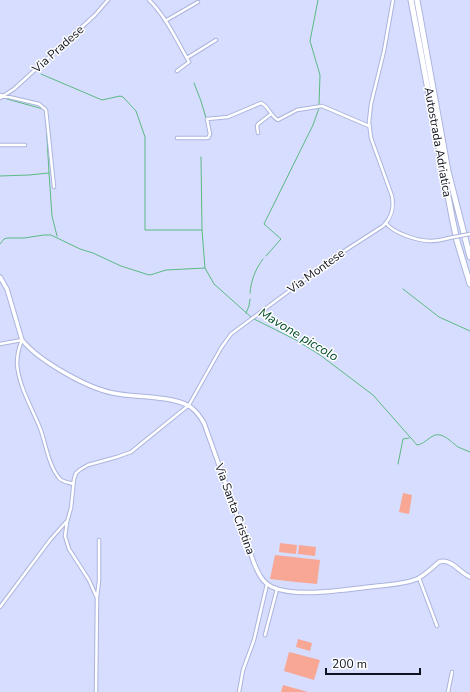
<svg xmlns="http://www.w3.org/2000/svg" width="470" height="692" viewBox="0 0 470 692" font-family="'Nunito Sans',sans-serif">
<rect width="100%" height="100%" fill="#d6ddff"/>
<path fill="#f7a793" d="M 403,493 L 412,495 L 409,514 L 399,512 Z
M 280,543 L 297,545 L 296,554 L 279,552 Z
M 299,545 L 316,547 L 315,556 L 298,554 Z
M 275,555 L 320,560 L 317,584 L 296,582 L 270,579 Z
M 298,639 L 312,643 L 310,651 L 296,647 Z
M 289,652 L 320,660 L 314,680 L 284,671 Z
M 283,685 L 308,692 L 281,692 Z"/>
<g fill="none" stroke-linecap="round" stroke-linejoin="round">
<path stroke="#5bba81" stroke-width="1" d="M 318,0 L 310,41 L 320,75 L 319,105
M 41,74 L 102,100 L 120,96 L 123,97 L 136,111 L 145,137 L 145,230 L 202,230 L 205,268
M 194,83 L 201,101 L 206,118
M 7,99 L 43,109
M 46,121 L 49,173
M 201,157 L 202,230
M 0,176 L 29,175 L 49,173 L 52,216 L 57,236
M 0,244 L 4,239 L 7,238 L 24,238 L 44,235 L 51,235 L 80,249 L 93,253 L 121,266 L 146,274 L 150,275 L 166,270 L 205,268 L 214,284 L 251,317
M 266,256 L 281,239 L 264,224 L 313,125 L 319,108
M 403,289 L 439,317 L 470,331
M 250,293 C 251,280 256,268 263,259
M 246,313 L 249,306 L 250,299
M 254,319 L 296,340 L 320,355 L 373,395 L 417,445 C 424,444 427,439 433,436 C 442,431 451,442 458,447 C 462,449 466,450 470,452
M 398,464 L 403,439 L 409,438"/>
<g stroke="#abb4dd" stroke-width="4.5">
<path id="minor" d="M 149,0 C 165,15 177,41 188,60 L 189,62 L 177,71
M 165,21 L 198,2
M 187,58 L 216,40
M 0,95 L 39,104 L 46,110 L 54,187
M 0,98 L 14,89 L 95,15 L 108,0
M 258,133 L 257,126 L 258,124 L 271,114
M 177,138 L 208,138 L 210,134 L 207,119 L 228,117 L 261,103 C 269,106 270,116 278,120 L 297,110 L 322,106 L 369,126
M 0,145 L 25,145
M 386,223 C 393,233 418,241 430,241 C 436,241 442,240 449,238
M 22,340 C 19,347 17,357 17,364 C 19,387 32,408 40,428 C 46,444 48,464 59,478 C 62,482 68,482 73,484
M 0,344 L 22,340
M 419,578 L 437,626
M 97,597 L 99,581 L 99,540
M 0,607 L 50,540 L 66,522
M 265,635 L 277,589
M 96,692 L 97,598 L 89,580 L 69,549 L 65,536 L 67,522 L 71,508 L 74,479 L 76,473 L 81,469 L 88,465 L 117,457 L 131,452 L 189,405 L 221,348 L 231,334 L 335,257 L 383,226 C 392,217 394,208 392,196 L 371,138 L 369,122 L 371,104 L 384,51 L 393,0
M 239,692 L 243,670 L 254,640 L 267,584
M 448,692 L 452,672"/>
</g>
<g stroke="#abb4dd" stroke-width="5.5">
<path id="tertiary" d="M 0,277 L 7,289 L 22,340 C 39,361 87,388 113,393 C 134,398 178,395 193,409 C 198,413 201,418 204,423 L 254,563 C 258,573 262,582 272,587 C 296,598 343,590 369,587 C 385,585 402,585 417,579 C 425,575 432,568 439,562 C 451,558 459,572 470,577"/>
</g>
<g stroke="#abb4dd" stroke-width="7">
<path id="motorway" d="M 411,0 L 452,217 L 457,241 L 470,284
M 417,0 L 448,171 L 470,257"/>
</g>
<use href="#minor" stroke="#fff" stroke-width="2.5"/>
<use href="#tertiary" stroke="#fff" stroke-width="3.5"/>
<use href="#motorway" stroke="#fff" stroke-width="5"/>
<g stroke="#abb4dd" stroke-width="4.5" stroke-linecap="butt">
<path id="minor-bridge" d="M 449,238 L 470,234"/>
</g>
<use href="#minor-bridge" stroke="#fff" stroke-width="2.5"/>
</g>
<g text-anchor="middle" stroke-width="3" stroke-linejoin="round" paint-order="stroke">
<g font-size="12" fill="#0f1220" stroke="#fff">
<text transform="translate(58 49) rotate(-42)" y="4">Via Pradese</text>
<text transform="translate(438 142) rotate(80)" y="4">Autostrada Adriatica</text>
<text transform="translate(316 271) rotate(-36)" y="4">Via Montese</text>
<text transform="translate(235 509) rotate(70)" y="4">Via Santa Cristina</text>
</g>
<g font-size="13" font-style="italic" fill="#004d29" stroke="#fff">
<text transform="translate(299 334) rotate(31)" y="5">Mavone piccolo</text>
</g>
</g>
<path d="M326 668v6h94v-6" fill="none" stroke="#0f1220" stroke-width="2"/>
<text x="332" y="668" font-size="12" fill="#0f1220" stroke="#ffffff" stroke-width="3" paint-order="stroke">200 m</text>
</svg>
